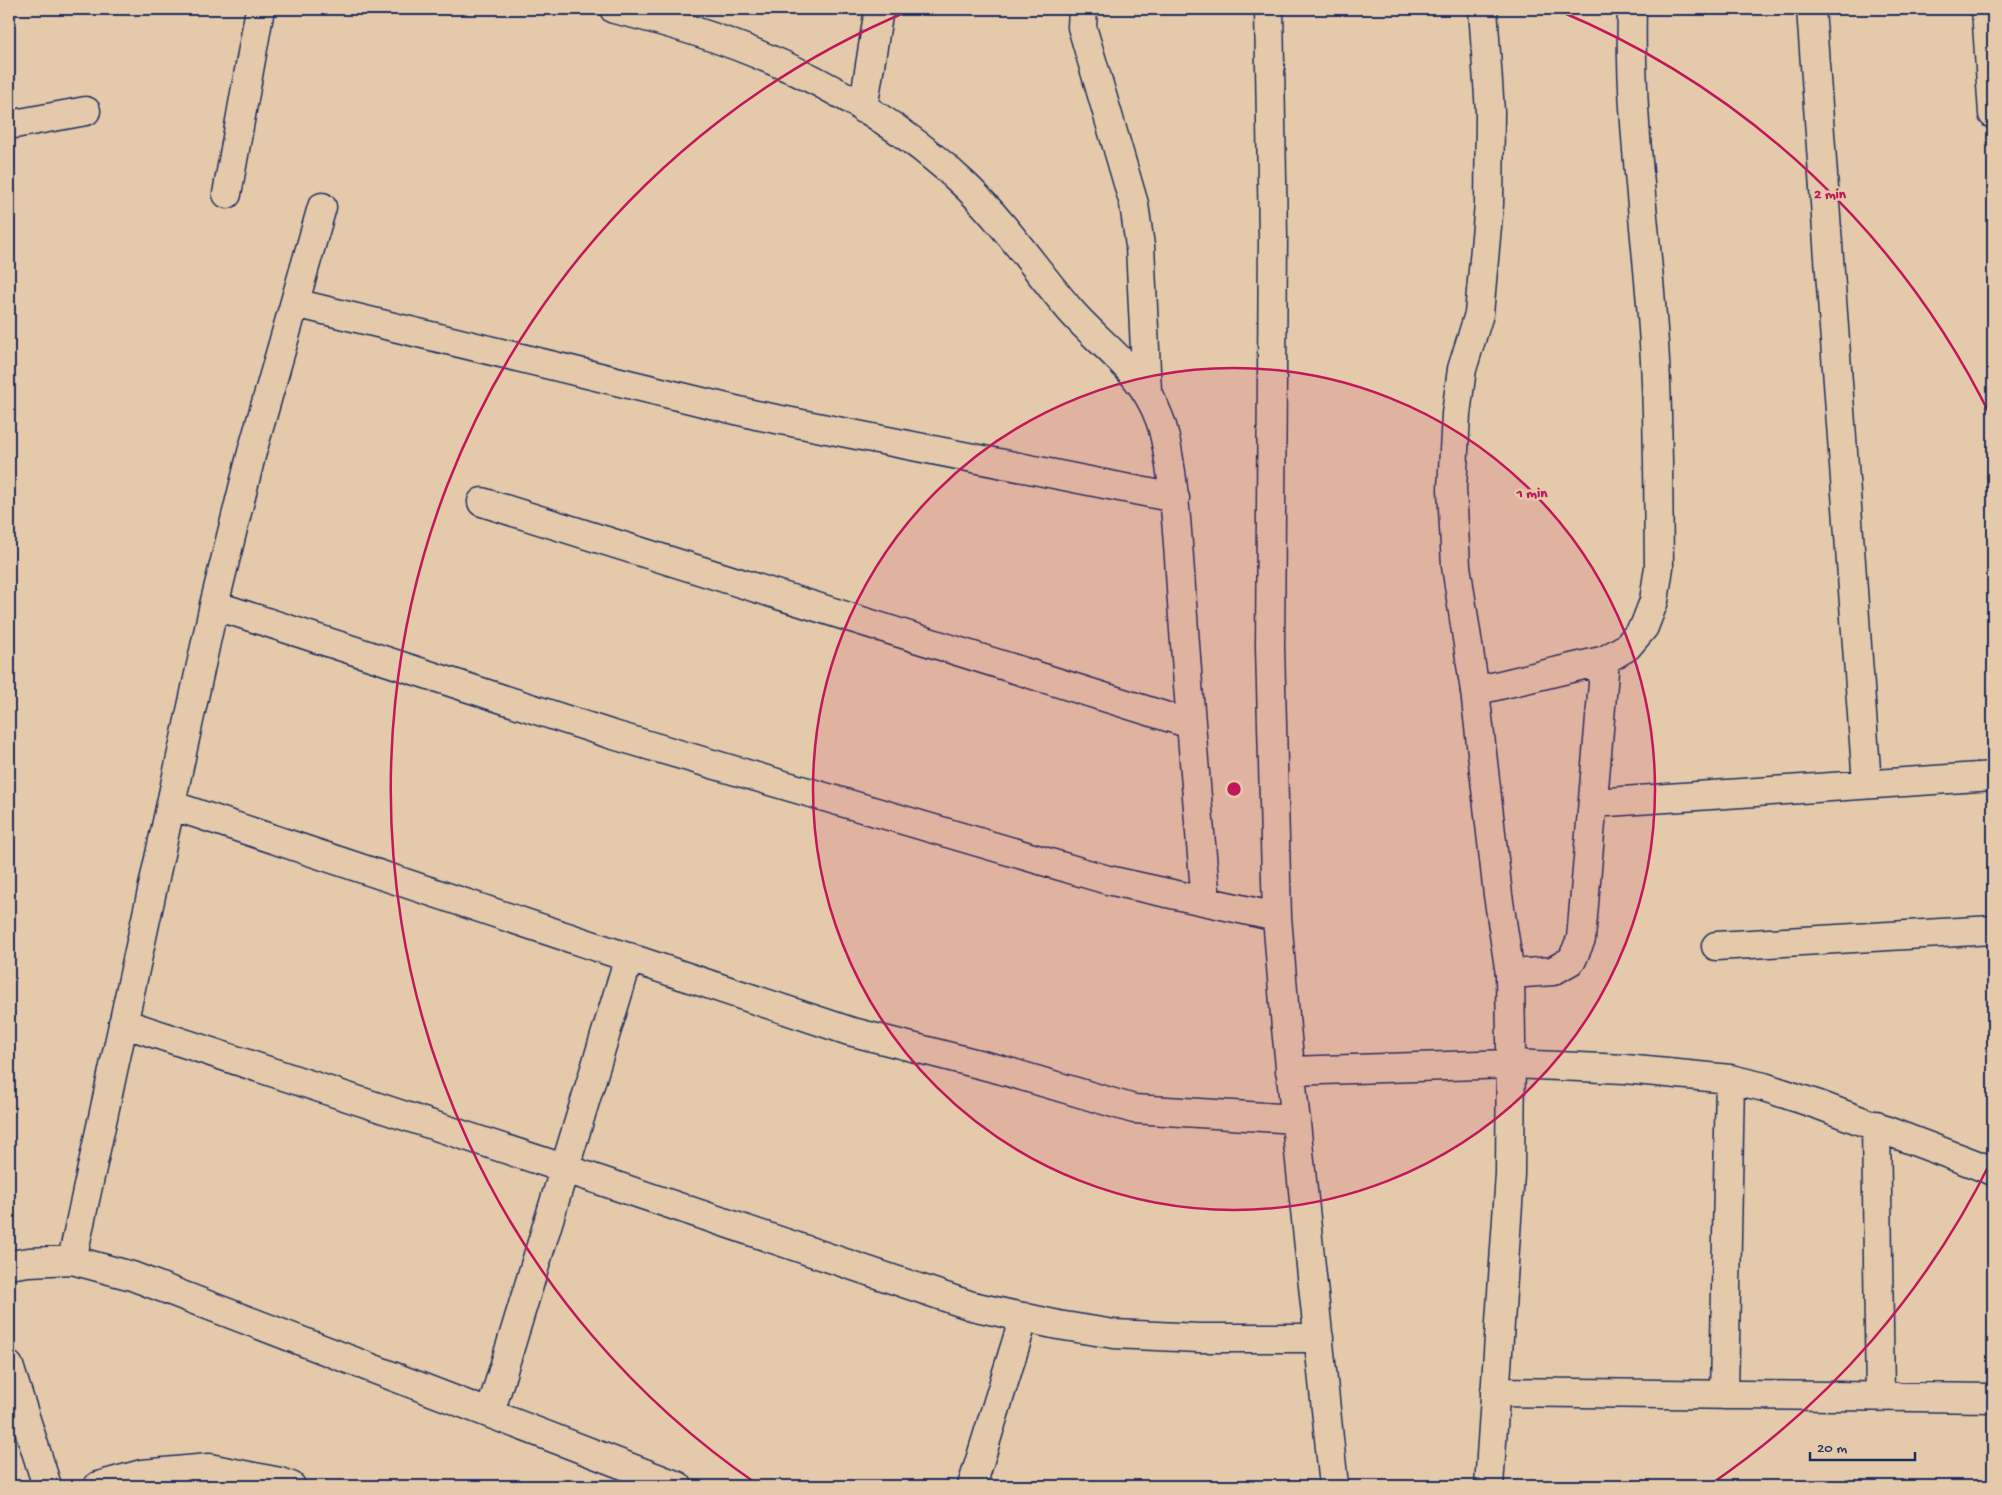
<svg xmlns="http://www.w3.org/2000/svg" width="2002" height="1495" viewBox="0 0 2002 1495" font-family="'Gochi Hand',sans-serif">
<rect width="100%" height="100%" fill="#e4c9ab"/>
<filter id="ink" filterUnits="userSpaceOnUse"><feTurbulence type="fractalNoise" baseFrequency=".02" numOctaves="2"/><feDisplacementMap in="SourceGraphic" scale="10" xChannelSelector="R" yChannelSelector="G"/><feConvolveMatrix kernelMatrix="1 2 1 2 8 2 1 2 1" color-interpolation-filters="sRGB"/></filter>
<g filter="url(#ink)">
<g fill="none" stroke-linecap="round" stroke-linejoin="round">
<g stroke="#1b2f5e" stroke-width="31">
<path id="street" d="M 614,9 C 743,39 870,94 967,187 C 1005,224 1036,270 1070,310 C 1103,348 1142,370 1160,420 C 1166,436 1168,455 1171,472 C 1177,516 1179,560 1182,603 C 1189,702 1197,801 1206,901
M 1083,9 L 1082,27 L 1134,204 L 1140,246 L 1147,391
M 1269,9 L 1273,237 L 1270,647 L 1277,917 L 1286,1028 L 1334,1486
M 1811,9 L 1867,784
M 1986,9 L 1993,114
M 863,109 L 879,9
M 9,125 L 86,111
M 227,194 L 260,9
M 295,303 L 756,415 L 1175,498
M 482,502 L 1190,724
M 214,605 L 610,734 L 1108,880 L 1277,917
M 1475,691 L 1605,660 L 1627,647 L 1644,627 L 1654,601 L 1659,567 C 1658,494 1659,418 1654,344 C 1647,232 1629,121 1632,9
M 1593,803 L 1993,776
M 171,805 L 849,1031 L 1002,1070 L 1134,1109 L 1296,1119
M 1716,946 L 1993,930
M 1510,974 L 1553,971 L 1572,960 L 1581,939 L 1605,660
M 123,1023 L 566,1169 L 972,1306 L 1058,1325 L 1114,1334 L 1199,1338 L 1319,1338
M 1290,1071 L 1511,1064 L 1625,1069 L 1730,1079 L 1764,1087 L 1819,1105 L 1993,1171
M 1876,1125 L 1880,1396
M 72,1260 L 214,605 L 252,452 L 322,207
M 9,1265 L 29,1262 L 72,1260 L 132,1276 L 678,1486
M 9,1366 L 47,1486
M 1495,1392 L 1993,1398
M 1724,1395 L 1730,1079
M 490,1413 L 629,957
M 98,1486 L 142,1474 L 209,1468 L 280,1482 L 291,1486
M 972,1486 L 1024,1317"/>
</g>
<g stroke="#1b2f5e" stroke-width="31">
<path id="secondary" d="M 1483,9 L 1490,112 L 1489,204 L 1479,314 L 1462,369 L 1456,414 L 1452,489 L 1456,566 L 1475,691 L 1498,895 L 1510,974 L 1511,1041 L 1510,1174 L 1489,1486"/>
</g>
<use href="#street" stroke="#e4c9ab" stroke-width="28"/>
<use href="#secondary" stroke="#e4c9ab" stroke-width="28"/>
</g>
</g>
<circle cx="1234" cy="789" r="421" fill="#c2185b" fill-opacity=".12"/>
<g fill="none" stroke="#c2185b" stroke-width="2.5">
<circle cx="1234" cy="789" r="421"/>
<path d="M1992 1159A843 843 0 0 1 1711 1484M757 1484A843 843 0 0 1 911 10M1557 10A843 843 0 0 1 1992 419"/>
</g>
<circle cx="1234" cy="789" r="8" fill="#c2185b" stroke="#e4c9ab" stroke-width="2.5"/>
<g font-size="15" text-anchor="middle" font-weight="bold" fill="#c2185b" stroke="#e4c9ab" stroke-width="5" stroke-linejoin="round" paint-order="stroke">
<text x="1830" y="198">2 min</text>
<text x="1532" y="497">1 min</text>
</g>
<rect width="2002" height="1495" fill="none" stroke="#e4c9ab" stroke-width="30"/>
<rect x="15" y="15" width="1972" height="1465" fill="none" stroke="#1b2f5e" stroke-width="2" filter="url(#ink)"/>
<path d="M1810 1452v8h105v-8" fill="none" stroke="#1b2f5e" stroke-width="2.5"/>
<text x="1817" y="1452" font-size="15" fill="#1b2f5e" stroke="#e4c9ab" stroke-width="4" paint-order="stroke">20 m</text>
</svg>
